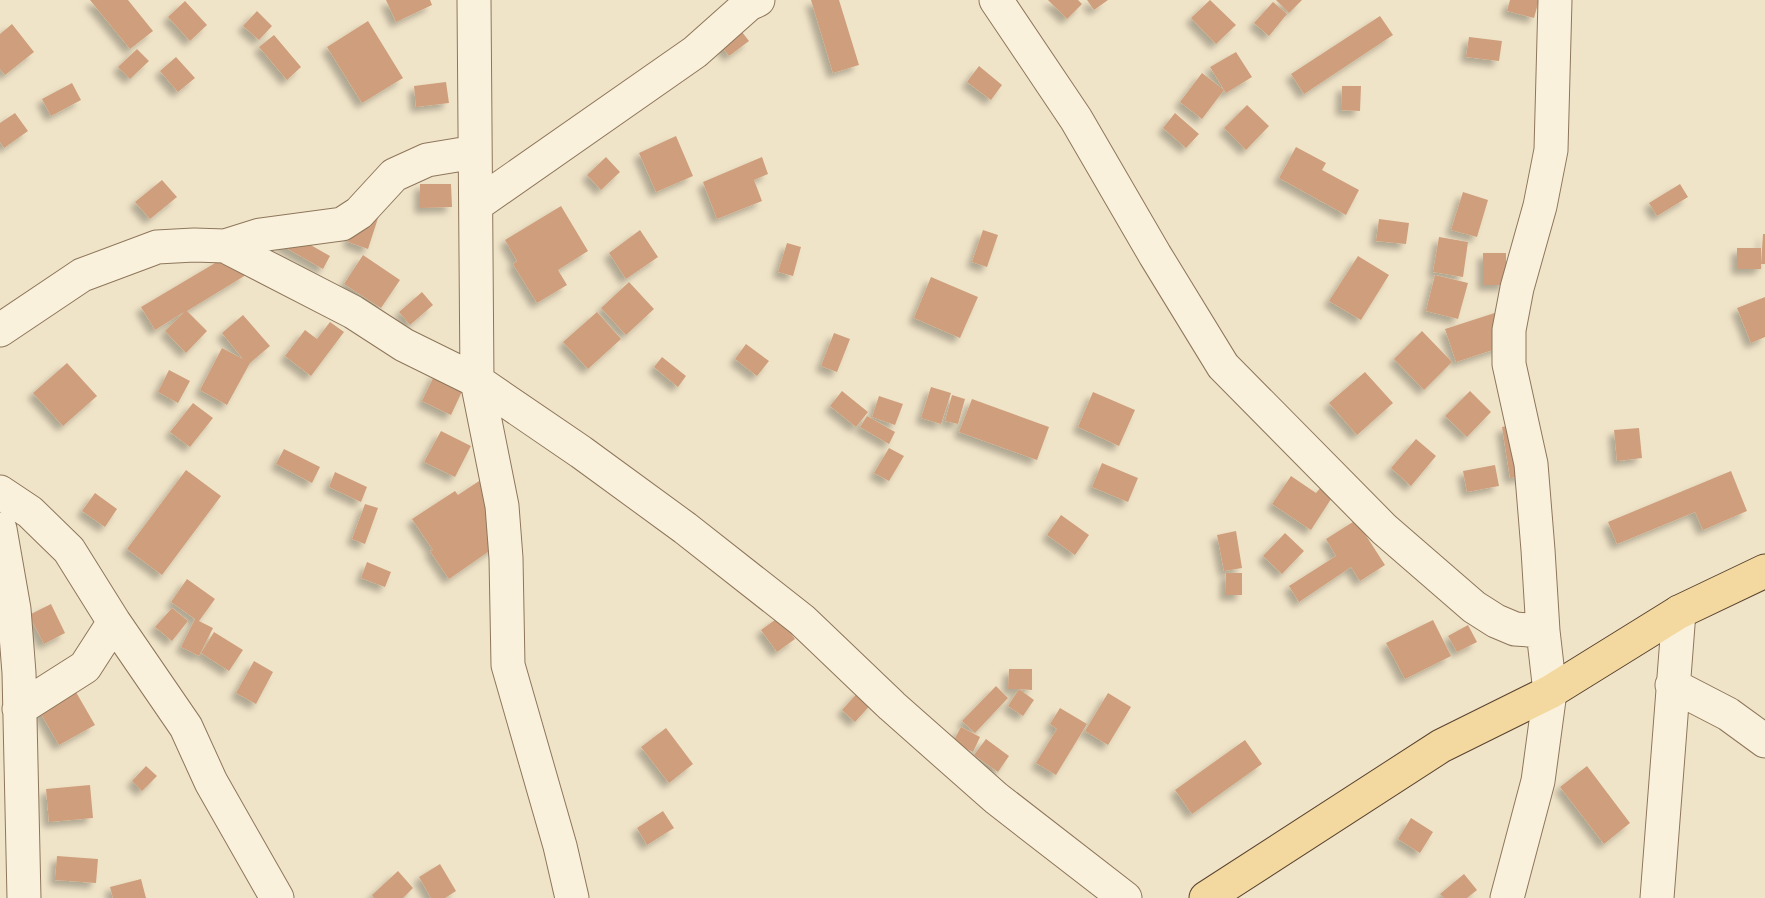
<svg xmlns="http://www.w3.org/2000/svg" width="1765" height="898" viewBox="0 0 1765 898" font-family="'Source Serif 4',serif">
<defs>
<filter id="shadow"><feDropShadow dx="-5.5" dy="5.5" stdDeviation="3" flood-color="#0004"/></filter>
</defs>
<rect width="100%" height="100%" fill="#f0e4c8"/>
<path fill="#cf9f7d" filter="url(#shadow)" d="M 90,0 L 128,0 L 153,31 L 130,49 Z
M 386,0 L 430,0 L 432,5 L 396,22 Z
M 811,0 L 839,0 L 859,65 L 833,73 Z
M 1048,0 L 1078,0 L 1082,4 L 1067,19 Z
M 1087,0 L 1108,0 L 1094,10 Z
M 1210,0 L 1236,25 L 1216,44 L 1191,18 Z
M 1276,0 L 1302,0 L 1289,13 Z
M 1510,0 L 1539,0 L 1534,18 L 1507,11 Z
M 185,1 L 207,25 L 190,41 L 168,17 Z
M 1273,2 L 1287,14 L 1269,36 L 1254,23 Z
M 257,11 L 272,26 L 259,40 L 243,26 Z
M 1380,16 L 1393,35 L 1304,94 L 1291,74 Z
M 368,21 L 403,78 L 362,103 L 327,47 Z
M 735,23 L 749,41 L 729,56 L 715,38 Z
M 12,24 L 34,52 L 5,75 L 0,69 L 0,34 Z
M 274,35 L 301,67 L 287,80 L 259,47 Z
M 1469,37 L 1502,41 L 1499,61 L 1466,57 Z
M 137,49 L 149,61 L 130,79 L 118,67 Z
M 1236,52 L 1252,77 L 1226,93 L 1210,67 Z
M 176,57 L 195,78 L 178,92 L 160,71 Z
M 979,66 L 1002,85 L 991,100 L 967,82 Z
M 1202,73 L 1224,90 L 1202,119 L 1180,102 Z
M 446,82 L 449,103 L 416,107 L 414,86 Z
M 72,83 L 81,100 L 51,116 L 42,99 Z
M 1342,86 L 1361,86 L 1360,111 L 1341,110 Z
M 1247,105 L 1269,126 L 1246,150 L 1224,128 Z
M 15,113 L 28,131 L 4,148 L 0,142 L 0,123 Z
M 1175,113 L 1199,134 L 1186,148 L 1163,128 Z
M 676,136 L 693,176 L 656,192 L 639,153 Z
M 1296,147 L 1326,163 L 1322,170 L 1359,190 L 1346,215 L 1279,178 Z
M 606,157 L 620,172 L 601,190 L 587,175 Z
M 762,157 L 768,174 L 754,180 L 762,201 L 717,219 L 703,182 Z
M 162,180 L 177,197 L 150,219 L 135,202 Z
M 420,184 L 451,184 L 452,207 L 420,208 Z
M 1680,184 L 1688,197 L 1657,216 L 1649,203 Z
M 1463,192 L 1488,200 L 1477,237 L 1451,230 Z
M 561,206 L 588,251 L 558,270 L 567,285 L 537,303 L 513,264 L 517,261 L 505,240 Z
M 359,208 L 379,215 L 368,249 L 348,242 Z
M 1379,219 L 1409,223 L 1406,244 L 1376,241 Z
M 640,230 L 658,257 L 626,279 L 609,253 Z
M 983,230 L 998,235 L 987,267 L 972,262 Z
M 286,231 L 330,256 L 323,269 L 279,244 Z
M 1763,234 L 1765,234 L 1765,264 L 1761,264 Z
M 1439,237 L 1468,242 L 1463,277 L 1433,272 Z
M 787,243 L 801,247 L 793,276 L 778,272 Z
M 1737,248 L 1761,248 L 1761,269 L 1737,269 Z
M 232,253 L 246,275 L 187,311 L 207,331 L 186,353 L 165,331 L 184,312 L 155,330 L 141,307 Z
M 1483,253 L 1506,253 L 1506,285 L 1483,285 Z
M 363,255 L 400,280 L 381,308 L 344,284 Z
M 1358,256 L 1389,275 L 1361,320 L 1329,301 Z
M 1435,275 L 1468,283 L 1458,319 L 1426,311 Z
M 931,277 L 978,297 L 960,338 L 914,318 Z
M 629,282 L 654,309 L 626,335 L 601,308 Z
M 422,292 L 433,305 L 410,325 L 399,312 Z
M 1765,297 L 1765,337 L 1751,343 L 1737,308 Z
M 1504,310 L 1514,343 L 1456,362 L 1445,329 Z
M 597,312 L 621,339 L 588,369 L 563,342 Z
M 243,315 L 270,346 L 250,363 L 227,405 L 200,390 L 222,348 L 243,359 L 222,333 Z
M 330,322 L 344,332 L 311,376 L 285,356 L 305,330 L 317,339 Z
M 1422,331 L 1452,362 L 1424,390 L 1394,359 Z
M 834,333 L 850,339 L 837,372 L 821,366 Z
M 746,344 L 769,361 L 757,376 L 735,359 Z
M 662,357 L 686,376 L 678,387 L 654,367 Z
M 67,363 L 97,396 L 63,426 L 33,393 Z
M 169,370 L 190,381 L 178,403 L 158,392 Z
M 436,372 L 465,385 L 451,415 L 422,401 Z
M 1365,372 L 1393,403 L 1357,435 L 1329,403 Z
M 931,387 L 951,393 L 941,424 L 921,418 Z
M 842,391 L 868,412 L 856,427 L 830,406 Z
M 1470,391 L 1491,412 L 1467,437 L 1445,416 Z
M 1093,392 L 1135,410 L 1119,446 L 1078,427 Z
M 952,395 L 965,399 L 958,424 L 945,421 Z
M 879,396 L 903,404 L 895,425 L 872,417 Z
M 972,399 L 1049,427 L 1037,460 L 959,432 Z
M 193,403 L 213,418 L 190,447 L 170,432 Z
M 867,416 L 895,432 L 889,444 L 860,427 Z
M 1523,423 L 1532,475 L 1510,478 L 1502,427 Z
M 1639,428 L 1642,458 L 1617,461 L 1614,430 Z
M 441,431 L 471,446 L 455,477 L 424,462 Z
M 1416,439 L 1436,456 L 1411,486 L 1391,468 Z
M 889,448 L 904,456 L 889,481 L 874,473 Z
M 284,449 L 320,467 L 312,483 L 276,464 Z
M 1102,463 L 1138,478 L 1128,502 L 1092,487 Z
M 1495,465 L 1499,486 L 1467,492 L 1463,471 Z
M 186,470 L 221,496 L 162,575 L 127,549 Z
M 1731,471 L 1747,511 L 1703,530 L 1695,512 L 1617,544 L 1608,522 Z
M 335,472 L 367,487 L 361,502 L 329,487 Z
M 1291,476 L 1316,493 L 1321,487 L 1333,496 L 1311,530 L 1272,504 Z
M 479,481 L 514,534 L 449,579 L 430,551 L 433,550 L 412,519 L 455,491 L 458,495 Z
M 95,493 L 117,509 L 105,527 L 82,511 Z
M 365,504 L 378,508 L 365,544 L 352,539 Z
M 1061,515 L 1089,535 L 1075,555 L 1047,535 Z
M 1356,520 L 1385,565 L 1360,581 L 1351,567 L 1299,602 L 1289,586 L 1336,556 L 1326,539 Z
M 1236,531 L 1242,568 L 1224,571 L 1217,535 Z
M 1285,533 L 1304,551 L 1282,574 L 1263,556 Z
M 367,562 L 391,572 L 385,587 L 361,578 Z
M 1226,573 L 1242,573 L 1242,595 L 1225,595 Z
M 187,579 L 215,599 L 199,621 L 213,628 L 199,656 L 181,647 L 195,619 L 171,602 Z
M 51,604 L 65,633 L 44,644 L 29,615 Z
M 172,608 L 188,621 L 172,641 L 155,627 Z
M 779,617 L 795,639 L 777,652 L 761,630 Z
M 1433,620 L 1451,656 L 1405,679 L 1386,643 Z
M 1468,625 L 1477,642 L 1457,652 L 1448,636 Z
M 214,632 L 243,650 L 229,671 L 201,653 Z
M 254,661 L 273,672 L 256,704 L 236,693 Z
M 1009,669 L 1032,669 L 1032,690 L 1019,689 L 1034,700 L 1023,716 L 1008,706 L 1019,689 L 1008,689 Z
M 69,680 L 95,725 L 59,745 L 33,700 Z
M 996,686 L 1008,698 L 975,733 L 962,721 Z
M 861,689 L 874,701 L 855,722 L 842,710 Z
M 1108,693 L 1131,707 L 1108,745 L 1085,731 Z
M 1060,708 L 1087,724 L 1056,775 L 1036,763 L 1057,729 L 1050,724 Z
M 961,727 L 980,737 L 973,752 L 953,742 Z
M 666,728 L 693,764 L 669,783 L 641,747 Z
M 986,739 L 1009,756 L 998,772 L 974,755 Z
M 1245,740 L 1262,764 L 1192,814 L 1175,790 Z
M 146,766 L 157,776 L 142,791 L 132,781 Z
M 1587,766 L 1630,823 L 1604,844 L 1560,787 Z
M 90,785 L 93,818 L 49,822 L 46,789 Z
M 663,811 L 674,828 L 647,845 L 637,828 Z
M 1411,818 L 1433,832 L 1420,853 L 1398,839 Z
M 57,856 L 98,859 L 96,883 L 55,880 Z
M 440,864 L 456,891 L 445,898 L 431,898 L 419,877 Z
M 398,871 L 413,888 L 403,898 L 374,898 L 372,895 Z
M 1464,874 L 1477,890 L 1467,898 L 1444,898 L 1440,894 Z
M 141,879 L 146,898 L 113,898 L 110,887 Z"/>
<g fill="none" stroke-linecap="round" stroke-linejoin="round">
<g stroke="#8d765c" stroke-width="35">
<path id="minor" d="M 474,0 L 477,381 L 502,506 L 506,558 L 508,665 L 560,846 L 572,898
M 996,0 L 1076,119 L 1155,255 L 1223,366 L 1384,529 L 1474,607 L 1496,621 L 1515,629 L 1543,631
M 476,205 L 695,52 L 749,4 L 758,0
M 225,246 L 260,235 L 342,224 L 359,213 L 394,175 L 427,160 L 475,152
M 0,330 L 82,275 L 157,247 L 194,245 L 225,246 L 353,312 L 404,345 L 477,381 L 581,452 L 685,528 L 802,620 L 892,706 L 996,798 L 1125,898
M 0,492 L 30,512 L 69,550 L 114,622 L 186,727 L 211,782 L 277,898
M 0,529 L 14,609 L 19,673 L 24,898
M 1672,685 L 1728,714 L 1765,741
M 19,709 L 85,667 L 114,622
M 1507,898 L 1538,781 L 1550,692 L 1543,631 L 1538,550 L 1531,464 L 1509,364 L 1509,330 L 1517,288 L 1540,206 L 1551,150 L 1555,0
M 1657,898 L 1679,612"/>
</g>
<g stroke="#5b4430" stroke-width="35">
<path id="major" d="M 1206,898 L 1441,746 L 1550,692 L 1679,612 L 1765,571"/>
</g>
<use href="#minor" stroke="#faf1dc" stroke-width="33"/>
<use href="#major" stroke="#f3d9a0" stroke-width="33"/>
</g>
</svg>
